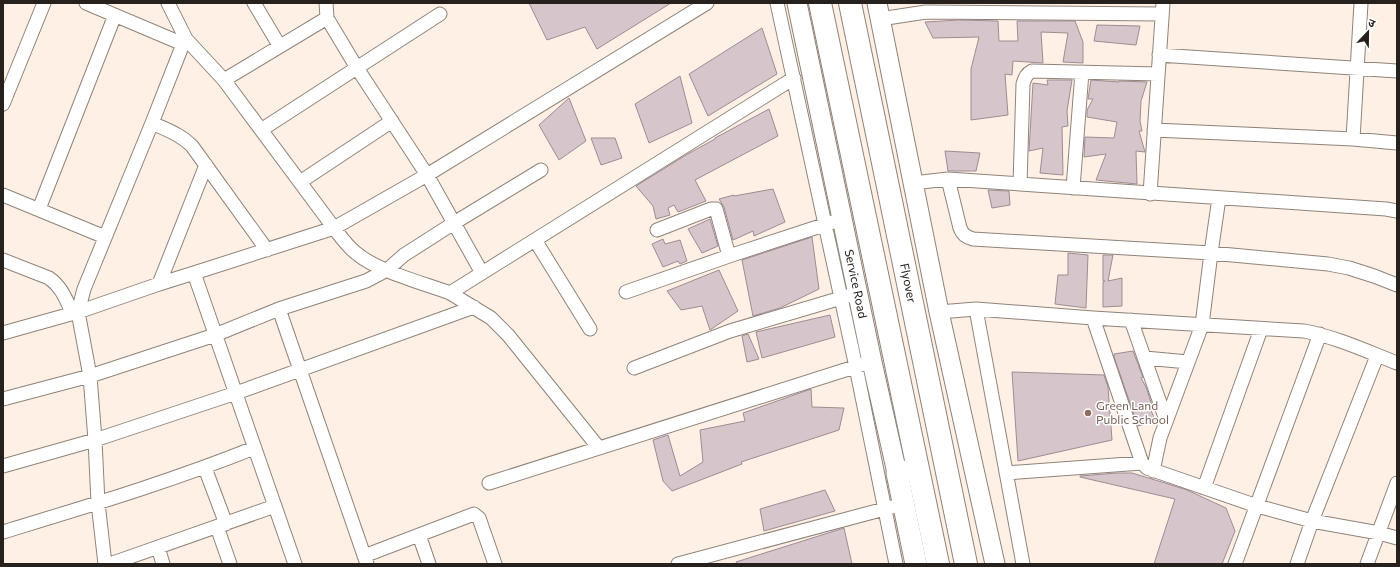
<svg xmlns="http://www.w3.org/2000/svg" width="1400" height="567" viewBox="0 0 1400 567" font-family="Commissioner,'Noto Sans Devanagari',sans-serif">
<rect width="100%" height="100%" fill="#fef0e5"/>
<path fill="#d6c5cb" stroke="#9d8d93" d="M 529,3 L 671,3 L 597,49 L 585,27 L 547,40 Z
M 959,20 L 998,21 L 999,41 L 1018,41 L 1017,21 L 1075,21 L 1083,42 L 1083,63 L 1063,62 L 1068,33 L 1041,32 L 1043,63 L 1013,61 L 1012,75 L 1005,74 L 1008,115 L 971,120 L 971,69 L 979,37 L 933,38 L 925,22 Z
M 1097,25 L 1140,26 L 1136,45 L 1094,41 Z
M 762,28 L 777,74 L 708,116 L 689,74 Z
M 680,76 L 692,123 L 649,143 L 635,104 Z
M 1047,80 L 1072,80 L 1067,111 L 1068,126 L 1062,127 L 1063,175 L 1040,173 L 1043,148 L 1029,151 L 1033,83 L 1048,85 Z
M 1091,80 L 1119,82 L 1119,81 L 1147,82 L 1141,101 L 1140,121 L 1142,131 L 1139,131 L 1145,152 L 1136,151 L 1137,184 L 1096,180 L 1106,154 L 1084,157 L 1085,137 L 1114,138 L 1117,122 L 1087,117 L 1087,110 L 1093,99 L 1088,99 Z
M 569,98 L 586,141 L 559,160 L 539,125 Z
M 769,109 L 778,136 L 695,180 L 706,201 L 678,212 L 674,205 L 668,208 L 670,215 L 656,219 L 653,206 L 636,186 L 686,155 L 715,139 L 715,138 Z
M 591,138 L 615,138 L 622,158 L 601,165 Z
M 945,151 L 980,153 L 976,171 L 948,171 Z
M 773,189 L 785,222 L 754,236 L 753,231 L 733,240 L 724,207 L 719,199 L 734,195 L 734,196 Z
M 988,190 L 1009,191 L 1010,205 L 992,208 Z
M 710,219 L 718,246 L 702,253 L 688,229 Z
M 812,237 L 819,289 L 780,308 L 753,316 L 742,260 Z
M 663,239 L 665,244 L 680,240 L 687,261 L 680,264 L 678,261 L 663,267 L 652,244 Z
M 1068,253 L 1088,255 L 1086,308 L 1055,304 L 1058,275 L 1068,275 Z
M 1103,255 L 1113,255 L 1108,281 L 1122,278 L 1122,306 L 1103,307 L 1103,282 L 1105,281 L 1103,281 Z
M 719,270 L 738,311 L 710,330 L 702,306 L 681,310 L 667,291 Z
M 830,315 L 835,337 L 762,358 L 756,332 Z
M 748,334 L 759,359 L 747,362 L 742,336 Z
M 1133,351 L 1143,377 L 1141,378 L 1146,387 L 1152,405 L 1149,406 L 1156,422 L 1138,426 L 1114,357 L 1114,354 Z
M 1012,372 L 1104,375 L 1108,387 L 1112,440 L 1018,461 Z
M 811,389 L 812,407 L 844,408 L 839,430 L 741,462 L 742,464 L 672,491 L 663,481 L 653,440 L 668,435 L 680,476 L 703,462 L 700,430 L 745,421 L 743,413 Z
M 1117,473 L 1132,473 L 1165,483 L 1187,490 L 1226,508 L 1235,531 L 1222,564 L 1154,564 L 1175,499 L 1080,477 L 1080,476 Z
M 825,490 L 835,511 L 764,531 L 760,509 Z
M 844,528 L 852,564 L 737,564 L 736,562 Z"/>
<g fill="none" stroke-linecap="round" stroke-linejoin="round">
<g stroke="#8f8379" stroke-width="15">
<path id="street" d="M 86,3 L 183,44
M 254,3 L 279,45
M 326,3 L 327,18
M 777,3 L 856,367 L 896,564
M 880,19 L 926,12 L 1162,14
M 186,39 L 224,80 L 327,18 L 357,68 L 427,175 L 707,3
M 1159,55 L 1397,71
M 224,80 L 334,228 C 341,237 347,246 356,253 C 377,271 423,283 450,293 L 482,273
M 3,104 L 44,3
M 152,123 C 167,130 180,134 192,146 L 267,250
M 261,130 L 440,14
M 1154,130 L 1353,139 L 1361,3
M 1353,139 L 1397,143
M 948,179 L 960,228 C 963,235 966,237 973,239 L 1211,253 L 1328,264 L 1349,268 L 1374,276 L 1397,285
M 300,182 L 392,121
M 913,183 L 948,179 L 1386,209 L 1397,211
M 1020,184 L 1023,84 C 1025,78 1026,74 1032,71 L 1158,74
M 1073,188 L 1082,72
M 1150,194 L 1163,3
M 3,195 L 105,237
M 39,209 L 115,15
M 657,230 L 711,209 L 716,209 L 729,256
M 535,240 L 590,329
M 3,260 L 49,278 C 62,287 66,300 73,314
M 194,273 L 334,228 L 427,175 L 482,273 L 794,78
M 159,284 L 206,165
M 626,292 L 729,256 L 833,222
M 450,293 L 491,318 L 508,335 L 599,448
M 279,309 L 367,564
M 976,309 L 1023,564
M 939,312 L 976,309 L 1093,318 L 1304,331 C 1336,337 1366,351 1397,363
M 1093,318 L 1142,463 L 1147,468 L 1257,506 L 1312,521 L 1379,533 L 1397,538
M 1131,320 L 1166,420
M 3,333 L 78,312 L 159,284 L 194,273 L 295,564
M 1145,358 L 1188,362
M 634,368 L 730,331 L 848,296
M 3,399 L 90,376 L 215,335 L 279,309 L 366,281 L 387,270 L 404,255 L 454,223 L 541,170
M 3,466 L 95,440 L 236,393 L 474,307
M 205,468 L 226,524
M 1153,471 L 1160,438 L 1202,325 L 1211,253 L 1219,198
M 1006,473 L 1142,463
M 489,483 L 864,364
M 1204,488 L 1261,329
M 217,527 L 230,564
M 3,532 C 88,506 172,481 254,448
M 419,535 L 429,564
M 158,547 L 163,564
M 364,556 L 474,514 L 479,518 L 495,564
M 105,564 L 98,503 L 95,440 L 90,376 L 78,312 L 84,289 L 152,123 L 183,44 L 186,39 L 168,3
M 110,564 L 275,506
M 678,564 L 892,507
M 1235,564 L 1320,334
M 1297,564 L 1312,521 L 1377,356
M 1367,564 L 1397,483"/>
</g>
<g stroke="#8f8379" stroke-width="21">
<g id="secondary">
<path id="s1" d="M 797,3 L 872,362 L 897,473"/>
<path d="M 877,3 L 939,312 L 995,564"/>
</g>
</g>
<g stroke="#8f8379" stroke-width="23">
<path id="primary" d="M 916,564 L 897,473 L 917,469"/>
</g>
<g stroke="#8f8379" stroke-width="24">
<g id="highway">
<path d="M 820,3 L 938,564"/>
<path id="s2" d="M 850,3 L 966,564"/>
</g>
</g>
<use href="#street" stroke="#fff" stroke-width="13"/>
<use href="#secondary" stroke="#fff" stroke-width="19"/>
<use href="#primary" stroke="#fff" stroke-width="21"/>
<use href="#highway" stroke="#fff" stroke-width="22"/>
</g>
<circle fill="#8d6e63" stroke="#fff" stroke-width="1.5" cx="1088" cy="413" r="4"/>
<g text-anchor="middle" stroke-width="3" stroke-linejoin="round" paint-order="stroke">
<g font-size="12" fill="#26211d" stroke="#fff">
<text dy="4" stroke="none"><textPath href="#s1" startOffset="287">Service Road</textPath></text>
<text dy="4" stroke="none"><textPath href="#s2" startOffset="286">Flyover</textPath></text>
</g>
<g font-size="12" fill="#785e54" stroke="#fff" text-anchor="start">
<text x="1096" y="410">Green Land<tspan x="1096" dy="14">Public School</tspan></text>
</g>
</g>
<rect width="1400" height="567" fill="none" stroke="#26211d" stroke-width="8"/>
<g transform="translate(1368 32) rotate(22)" stroke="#ffffff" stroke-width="3" paint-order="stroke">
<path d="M0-3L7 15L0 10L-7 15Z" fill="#26211d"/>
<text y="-6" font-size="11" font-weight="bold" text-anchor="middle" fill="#26211d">उ</text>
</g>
</svg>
